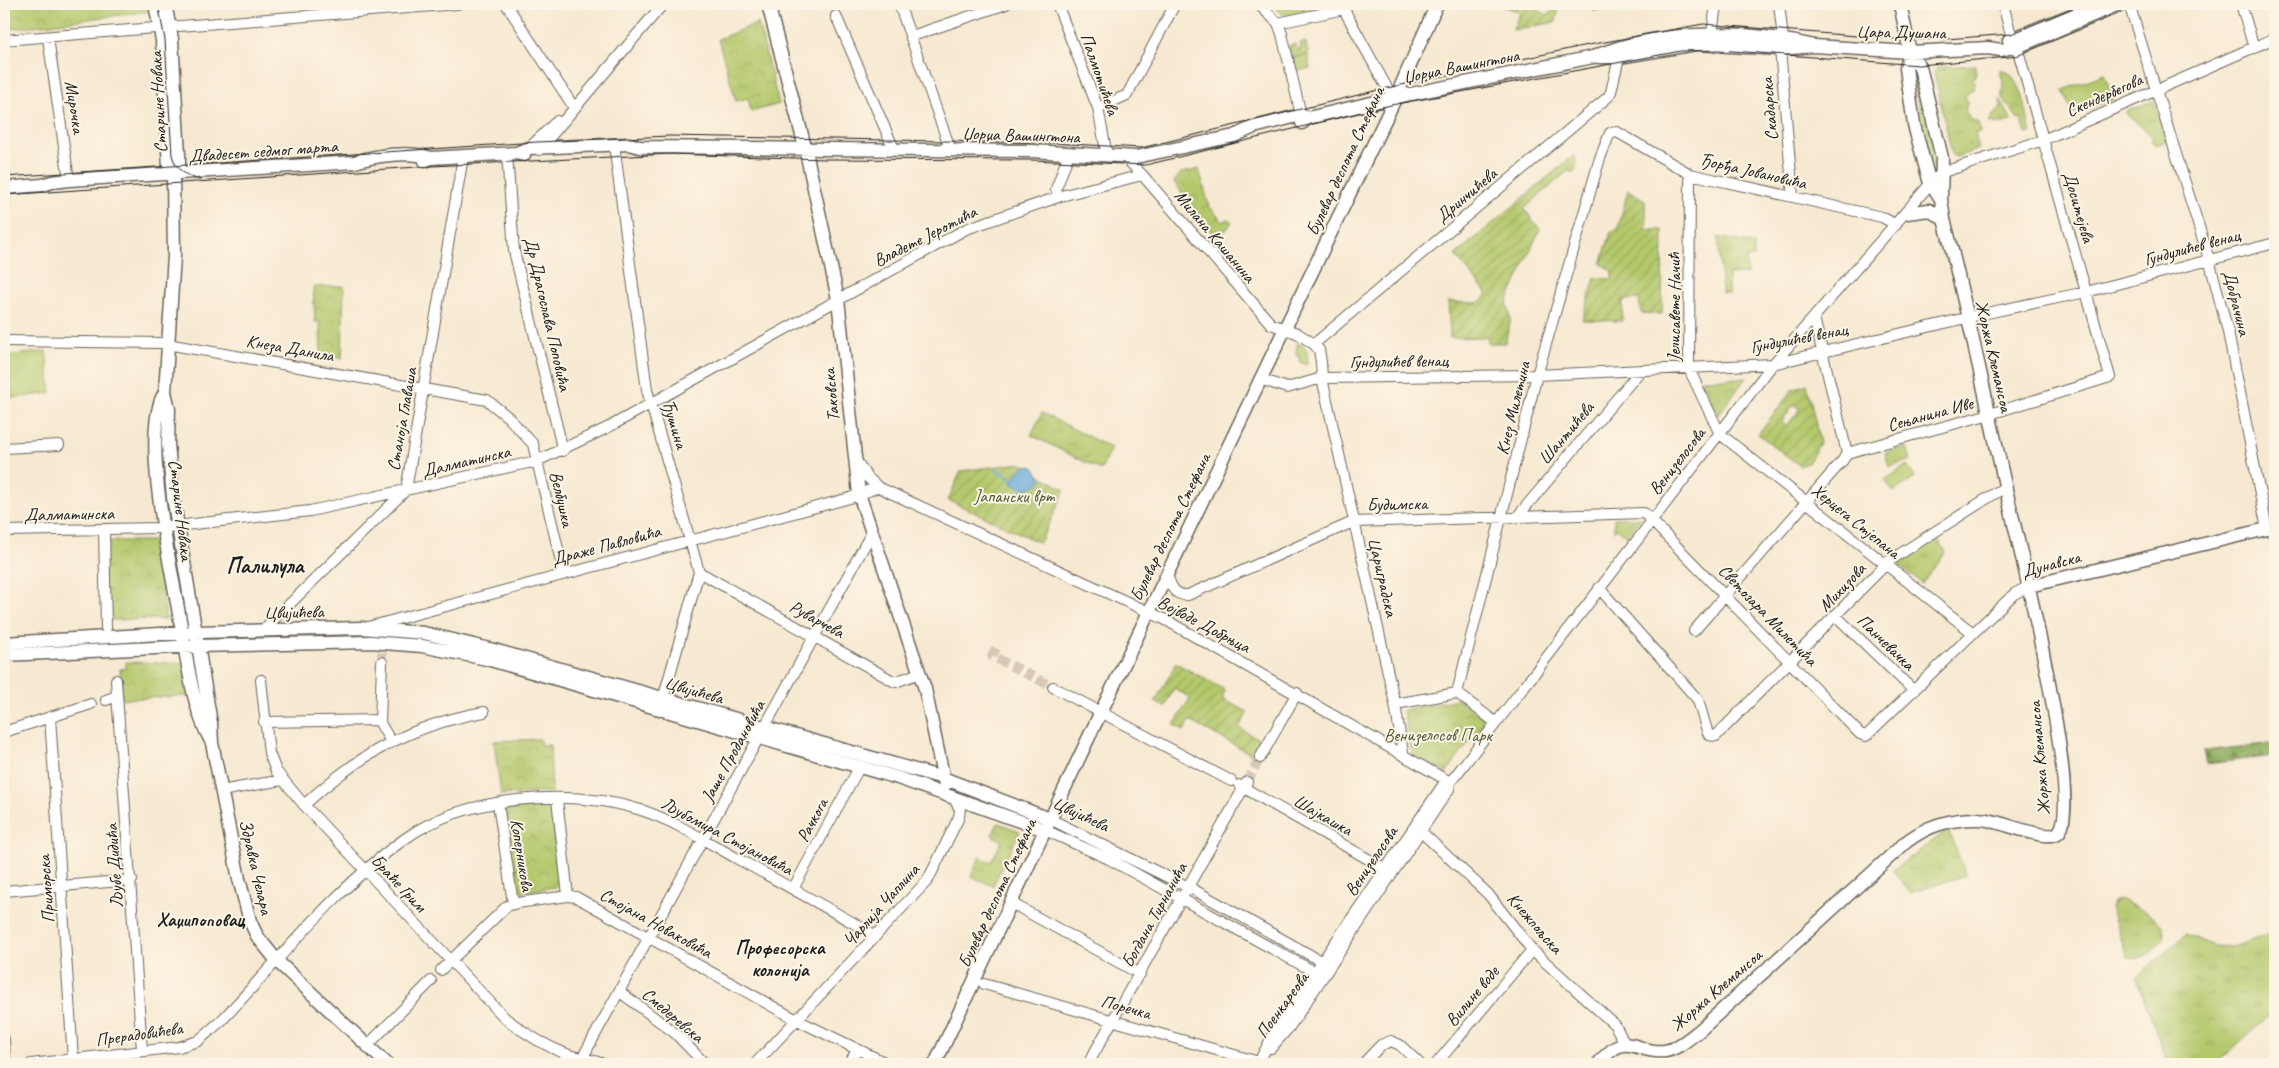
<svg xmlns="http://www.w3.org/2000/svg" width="2279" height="1068" viewBox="0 0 2279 1068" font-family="Caveat,sans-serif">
<defs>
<pattern id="grass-tufts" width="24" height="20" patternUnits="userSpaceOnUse" patternTransform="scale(1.25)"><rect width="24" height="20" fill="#b4c86c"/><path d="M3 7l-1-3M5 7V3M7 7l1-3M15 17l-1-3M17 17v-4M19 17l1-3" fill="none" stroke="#9aab5d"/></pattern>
<pattern id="forest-firs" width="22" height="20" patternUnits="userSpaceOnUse" patternTransform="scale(1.25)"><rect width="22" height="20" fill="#8fac60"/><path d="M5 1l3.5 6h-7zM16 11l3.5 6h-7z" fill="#748b4e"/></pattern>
<pattern id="park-crowns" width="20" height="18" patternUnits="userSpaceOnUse" patternTransform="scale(1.25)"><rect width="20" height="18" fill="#b4c86c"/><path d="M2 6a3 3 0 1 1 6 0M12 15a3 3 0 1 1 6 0" fill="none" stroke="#9aab5d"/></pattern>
<pattern id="garden-furrows" width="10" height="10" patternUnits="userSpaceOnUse" patternTransform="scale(1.25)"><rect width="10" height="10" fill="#b4c86c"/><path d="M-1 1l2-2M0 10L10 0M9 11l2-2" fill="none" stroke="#9aab5d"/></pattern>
</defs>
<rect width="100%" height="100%" fill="#fcf5e5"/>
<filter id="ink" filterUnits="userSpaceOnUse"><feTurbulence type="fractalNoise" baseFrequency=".02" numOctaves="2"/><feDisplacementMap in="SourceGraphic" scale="10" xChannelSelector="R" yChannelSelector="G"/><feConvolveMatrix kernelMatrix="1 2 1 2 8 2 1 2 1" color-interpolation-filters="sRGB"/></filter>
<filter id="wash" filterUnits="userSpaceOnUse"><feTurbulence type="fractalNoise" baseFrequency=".0096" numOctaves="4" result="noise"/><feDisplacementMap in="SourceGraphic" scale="20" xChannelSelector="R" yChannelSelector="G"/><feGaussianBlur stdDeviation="1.12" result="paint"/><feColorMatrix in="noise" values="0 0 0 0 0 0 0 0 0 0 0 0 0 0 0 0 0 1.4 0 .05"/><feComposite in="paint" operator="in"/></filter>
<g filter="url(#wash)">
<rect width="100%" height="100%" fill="#f7e9d1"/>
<path fill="url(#grass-tufts)" stroke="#687244" d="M 1308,54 L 1310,68 L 1295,72 L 1291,58 Z
M 1976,65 L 1976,74 L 1972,80 L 1976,83 L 1973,89 L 1965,94 L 1967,103 L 1965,111 L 1972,120 L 1979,123 L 1981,132 L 1975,134 L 1979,149 L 1956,157 L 1952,155 L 1934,72 L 1938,67 Z
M 2000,69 C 2024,75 2025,111 2031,133 L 2026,134 L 2021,118 L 2018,119 L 2001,95 L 2004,86 Z
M 1918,78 L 1938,155 L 1938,171 L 1928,162 L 1913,79 Z
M 2000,99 L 2012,121 L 1999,124 L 1989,122 L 1994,114 L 2001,109 Z
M 2153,101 L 2167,141 L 2156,145 L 2151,142 L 2153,137 L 2125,112 Z
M 1297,343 C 1307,347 1310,355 1306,365 L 1300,362 L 1300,357 L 1296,355 Z
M 1042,413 L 1111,448 L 1101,470 L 1031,435 Z
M 1936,536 L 1946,552 L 1922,584 L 1895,562 Z
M 998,823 L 1020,831 L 993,886 L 971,876 L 980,857 L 991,862 L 1002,841 L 992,835 Z
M 1948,830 L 1966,875 L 1910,893 L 1893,870 Z
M 2122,900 C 2138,909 2167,917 2164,939 C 2153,949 2145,962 2128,958 L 2110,907 L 2114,901 Z
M 2275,932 L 2275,1010 L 2216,1064 L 2168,1064 L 2136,977 L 2186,934 L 2213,946 L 2233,947 Z
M 156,1054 L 158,1064 L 67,1064 Z"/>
<path fill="url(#forest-firs)" stroke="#56643e" d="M 2275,743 L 2275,756 L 2206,764 L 2203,751 Z"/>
<path fill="url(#park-crowns)" stroke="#687244" d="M 4,4 L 149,4 L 151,11 L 4,30 Z
M 1284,4 L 1331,4 L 1332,5 L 1284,16 L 1277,9 Z
M 758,23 L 779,104 L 751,112 L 748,98 L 736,101 L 718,39 Z
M 1199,169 L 1209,206 L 1223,222 L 1228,219 L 1232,222 L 1217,240 L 1174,182 L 1181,173 Z
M 1718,237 L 1754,244 L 1754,257 L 1746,258 L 1747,274 L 1728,275 L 1728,294 L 1722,293 Z
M 338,286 L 344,286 L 342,358 L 321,357 L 320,322 L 315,322 L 313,287 Z
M 1746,378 L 1718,415 L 1701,379 Z
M 1614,518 L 1641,518 L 1626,536 L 1616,528 L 1614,531 Z
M 102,541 L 155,541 L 166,619 L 106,620 Z
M 126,662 L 183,663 L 188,696 L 122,699 L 120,669 L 126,668 Z
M 1458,699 L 1486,720 L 1446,773 L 1412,754 L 1403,710 Z
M 540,739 L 541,746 L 550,745 L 552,792 L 501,795 L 494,741 Z
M 550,804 L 561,886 L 516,893 L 505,810 Z"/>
<path fill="url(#garden-furrows)" stroke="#687244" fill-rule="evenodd" d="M 1498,4 L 1528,4 L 1547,15 L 1559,6 L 1556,22 L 1513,30 L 1520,12 Z
M 1591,4 L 1626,4 L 1626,6 L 1593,11 Z
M 1306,42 L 1308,54 L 1291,58 L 1289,46 L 1295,44 L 1299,51 L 1301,48 L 1300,43 Z
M 1574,155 L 1577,163 L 1574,173 L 1568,171 L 1524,209 L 1540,229 L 1507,303 L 1511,319 L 1505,343 L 1488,343 L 1487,337 L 1450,338 L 1448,302 L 1478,303 L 1488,295 L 1455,255 Z
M 1628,190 L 1645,200 L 1647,230 L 1663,230 L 1662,314 L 1641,313 L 1639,299 L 1623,300 L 1622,321 L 1582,320 L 1595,278 L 1612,279 L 1613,271 L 1601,264 L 1611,232 L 1618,229 Z
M 1807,384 L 1820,443 L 1808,463 L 1800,466 L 1758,434 L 1793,389 ZM 1794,404 L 1800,409 L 1787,426 L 1782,421 Z
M 1020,463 L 1065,490 L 1040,543 L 948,500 L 961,471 Z
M 1176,663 L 1225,690 L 1222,699 L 1248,712 L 1239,728 L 1261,740 L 1253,755 L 1190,721 L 1184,731 L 1174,725 L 1190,698 L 1174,688 L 1165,707 L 1155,702 Z"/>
<path fill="#b4c86c" stroke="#687244" d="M 2104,74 L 2114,99 L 2073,115 L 2063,90 Z
M 46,351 L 51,393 L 12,398 L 7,356 Z
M 1907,447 L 1911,460 L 1889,467 L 1885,453 Z
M 1907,465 L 1915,478 L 1893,492 L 1885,480 Z"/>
<path fill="#63a9d9" stroke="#40627a" d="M 1026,465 L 1034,467 L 1042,479 L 1037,485 L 1027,489 L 1023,486 L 1018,487 L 1012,483 L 1018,472 Z"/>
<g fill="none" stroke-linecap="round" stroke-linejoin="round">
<path stroke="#63a9d9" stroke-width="2.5" d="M 996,469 L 1014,480
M 1017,499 L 1022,493 L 1023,486"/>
</g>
</g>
<g filter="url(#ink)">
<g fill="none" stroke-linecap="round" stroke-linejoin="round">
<path stroke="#d6cab6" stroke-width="10" stroke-dasharray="10 5" stroke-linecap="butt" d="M 996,648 L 992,656 L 1053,687
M 382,662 L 382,649
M 1247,782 L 1260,758"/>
<g stroke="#69645b" stroke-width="12">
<path id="minor" d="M 506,4 L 573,106
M 899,4 L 951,151
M 1057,4 L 1098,108 L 1107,156
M 1258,4 L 1278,23 L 1282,34 L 1301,115
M 1341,4 L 1387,88 L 1396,97
M 1779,4 L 1783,39
M 2003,4 L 2012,39
M 2129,4 L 2209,259 L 2228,332 L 2267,529
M 2241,4 L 2254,48
M 836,16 L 894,149
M 1278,23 L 1344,9
M 912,36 L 1006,4
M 48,38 L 69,180
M 4,40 L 457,4
M 1713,41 L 1712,34 L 1716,4
M 1780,49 L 1793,197
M 1098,108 L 1127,95 L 1175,4
M 529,148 L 557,121
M 539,150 L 663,4
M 615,152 L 647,390 L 699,572 L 663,699
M 507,154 L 514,251 L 563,451
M 1125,157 L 1145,178 L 1271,324 L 1297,333 L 1314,344 L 1319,350 L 1321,362 L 1322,378 L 1395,704 L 1403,753
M 1690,174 L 1689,369 L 1720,434 L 1973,633
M 1058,197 L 1056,189 L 1069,153
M 1814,318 L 1847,453
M 4,341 L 161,343 L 487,400 L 508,417 L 533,444 L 564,574
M 1314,344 L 1608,97 L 1611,92 L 1619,57
M 1260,379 L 1287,388 L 1322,378 L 1537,375 L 1773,364 L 1987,313 L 2086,292 L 2275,243
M 4,448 L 59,445
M 857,462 L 867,477 L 878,487 L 1164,619 L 1450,782
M 1517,517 L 1641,370
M 104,529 L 106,628
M 4,531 L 158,528 L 310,511 L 537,461 L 607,428 L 966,229 L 1061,196 L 1142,175
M 699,572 L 895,682 L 920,673
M 1167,575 C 1171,586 1174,596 1188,595 L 1353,522 L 1644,513 L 1860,734 L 1866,736 L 2014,594 L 2029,586
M 1599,588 L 1698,700 L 1707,731 L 1709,735 L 1716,736 L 1889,561 L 2005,487
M 1836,616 L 1914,691
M 368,627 L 850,498 L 878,487
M 263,630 L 406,490 L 463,157
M 1694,631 L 1843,460 L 1847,453 L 1990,414 L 2110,377 L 2017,47
M 382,662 L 380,723 L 391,742
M 116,680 L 142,1050
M 261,680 L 269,753 L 276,771 L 304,805 L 505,1018 C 524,1033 547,1047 569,1055 C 581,1059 592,1059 603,1064
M 1053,687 L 1231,781
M 1457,693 L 1537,375 L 1600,158 L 1610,133 L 1617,132 L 1690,174 L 1882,217 L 1896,225
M 106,700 L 117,696
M 1395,704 L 1457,693 L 1495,722
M 50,717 L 73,1059
M 264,722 L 380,720
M 4,732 L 91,704
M 1260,758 L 1297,693
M 1239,785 L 1389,871
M 221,791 L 282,780
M 557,799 L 568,896
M 498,804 L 513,903
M 304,805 C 358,755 411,725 484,712
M 1050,819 L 1196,891 L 1328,965
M 1416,827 L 1488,894 L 1532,950 L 1615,1025 L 1625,1044
M 1045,830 L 1109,859 L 1320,975
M 793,889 L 860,766
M 4,891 L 132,880
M 1011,903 L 1140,974
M 441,970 L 507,906 L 517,903 L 568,896 L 576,897 L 797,1020 L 888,1064
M 984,984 L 1259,1062
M 620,992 L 675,1033 L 705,1064
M 4,1039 L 5,1064
M 367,1046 L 431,981
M 1271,1048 L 1290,1026 L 1449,789 L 1450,782
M 31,1064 L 179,1047 L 198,1041 L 222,1020 C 280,959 338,886 406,838 C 467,795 571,788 641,810 C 675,821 707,842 738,859 C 784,884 831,910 876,936
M 579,1064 L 872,532
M 755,1064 L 928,880 L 959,817 L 960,809 L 952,796
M 849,1064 L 857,1050
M 1088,1064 L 1247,782
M 1258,1064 L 1276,1029 L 1443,785 L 1450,782 L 1456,775 L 1773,364 L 1931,183 L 1943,172 L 2043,140 L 2275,38
M 1363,1064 L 1381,1045 L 1391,1041 L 1400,1045 L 1420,1064
M 1436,1064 L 1532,950"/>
</g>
<g stroke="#69645b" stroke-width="15">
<path id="major" d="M 155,4 L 162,40 L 169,167 L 173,174 L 174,256 L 165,392 L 169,409 L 168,444 L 173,497 L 211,723 L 212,743 L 239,879 L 250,921 L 257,936 L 277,961 L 387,1064
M 165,4 L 172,39 L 179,155 L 179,166 L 173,174
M 768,4 L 805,147 L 838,299 L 859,494 L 925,689 L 945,785
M 1900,4 L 1910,52 L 1906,68 L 1914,125 L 1929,180 L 1941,199
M 2009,40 L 2099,4
M 1598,57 L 1619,57 L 1696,44 L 1780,49 L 1814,46 L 1910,52 L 1988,48 L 2001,50 L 2024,44 L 2119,4
M 1302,123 L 1308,118 L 1396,97 L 1593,57 C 1658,29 1746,29 1814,46
M 516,153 L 529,148 L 629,144 L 640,147 L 1031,151 L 1136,157 L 1234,136 L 1254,127 L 1301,115 L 1308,118
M 425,161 L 431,158 L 516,153 L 524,155
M 4,188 L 42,185 L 52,182 L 69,180 L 355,162 C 376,155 410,151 431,158
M 1907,213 L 1929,210 L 1944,219
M 165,392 C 139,433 172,570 180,620 C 187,658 192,708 211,741
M 2029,586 L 2275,527
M 4,643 L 195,632 L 361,628 L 424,633 L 494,650 L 943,778 L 1050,819
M 4,655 L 198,646 L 371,642 L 422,646 L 487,659 L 898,778 L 1045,830
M 935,1064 L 1088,739 L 1396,97 L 1437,4
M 1598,1064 C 1628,1027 1636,1055 1665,1051 C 1678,1049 1689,1038 1699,1031 L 1906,842 C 1928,825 1951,818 1980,819 C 1998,819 2048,844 2059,832 C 2084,801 2016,534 2005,485 C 1985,396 1967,307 1944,219 L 1941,199 L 1942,158 L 1920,67 L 1910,52"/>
</g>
<use href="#minor" stroke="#fff" stroke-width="10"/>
<use href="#major" stroke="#fff" stroke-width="12"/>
<path stroke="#1c1c1c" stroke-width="1" d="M 158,4 L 165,40 L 172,155 C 175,169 188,178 201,180
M 4,177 L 537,142 L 669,136 L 1054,143 L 1141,148 L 1387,88 L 1578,47 L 1703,24 L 1908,40 L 1946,39 L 2011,34 L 2083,4
M 4,195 L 432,166 L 670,154 L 825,159 L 1031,160 L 1146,165 L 1391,105 L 1681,51 L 1719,50 L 1919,65 L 2009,57 L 2019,55 L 2141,4"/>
</g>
</g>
<g text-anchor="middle" stroke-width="4" stroke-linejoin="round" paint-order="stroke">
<g font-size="18" fill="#1c1c1c" stroke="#fcf5e5">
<text transform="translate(1901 32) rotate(1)" y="6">Цара Душана</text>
<text transform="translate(1461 66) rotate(-11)" y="6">Џорџа Вашингтона</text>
<text transform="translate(1100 74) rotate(71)" y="6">Палмотићева</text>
<text transform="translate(2104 95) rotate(-24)" y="6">Скендербегова</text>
<text transform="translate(158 102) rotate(-93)" y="6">Старине Новака</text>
<text transform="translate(75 107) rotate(81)" y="6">Мирочка</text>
<text transform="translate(1769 109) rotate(-95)" y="6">Скадарска</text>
<text transform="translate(1021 135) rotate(2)" y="6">Џорџа Вашингтона</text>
<text transform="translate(263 151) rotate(-4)" y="6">Двадесет седмог марта</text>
<text transform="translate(1345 161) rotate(-65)" y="6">Булевар деспота Стефана</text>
<text transform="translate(1753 171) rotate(13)" y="6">Ђорђа Јовановића</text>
<text transform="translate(1466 195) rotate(-40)" y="6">Дринчићева</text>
<text transform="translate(2079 207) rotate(74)" y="6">Доситејева</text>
<text transform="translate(925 236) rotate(-27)" y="6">Владете Јеротића</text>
<text transform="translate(1215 236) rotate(50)" y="6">Милана Кашанина</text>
<text transform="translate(2192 247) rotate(-15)" y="6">Гундулићев венац</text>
<text transform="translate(2237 303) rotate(76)" y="6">Добрачина</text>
<text transform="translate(1674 307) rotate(-90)" y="6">Јелисавете Начић</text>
<text transform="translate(548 314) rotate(77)" y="6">Др Драгослава Поповића</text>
<text transform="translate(1799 338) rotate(-11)" y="6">Гундулићев венац</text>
<text transform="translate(290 348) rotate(10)" y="6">Кнеза Данила</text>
<text transform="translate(1994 356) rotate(77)" y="6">Жоржа Клемансоа</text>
<text transform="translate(1399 361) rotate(-1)" y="6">Гундулићев венац</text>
<text transform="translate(831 395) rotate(-95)" y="6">Таковска</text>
<text transform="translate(1513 408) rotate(-76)" y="6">Кнез Милетина</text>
<text transform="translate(1930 414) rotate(-15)" y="6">Сењанина Иве</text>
<text transform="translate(402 419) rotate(-80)" y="6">Станоја Главаша</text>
<text transform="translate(675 424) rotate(73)" y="6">Ђушина</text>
<text transform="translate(1566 433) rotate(-50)" y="6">Шантићева</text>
<text transform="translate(466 461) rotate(-13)" y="6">Далматинска</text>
<text transform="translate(1677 461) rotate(-52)" y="6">Венизелосова</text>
<text transform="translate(562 499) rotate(77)" y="6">Велбушка</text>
<text transform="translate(1397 504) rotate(-1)" y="6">Будимска</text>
<text transform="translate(181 510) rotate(83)" y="6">Старине Новака</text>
<text transform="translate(69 514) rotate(-1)" y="6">Далматинска</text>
<text transform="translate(1856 521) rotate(39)" y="6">Херцега Стјепана</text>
<text transform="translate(1170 527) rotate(-64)" y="6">Булевар деспота Стефана</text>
<text transform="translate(606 545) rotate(-15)" y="6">Драже Павловића</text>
<text transform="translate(2051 564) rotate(-15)" y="6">Дунавска</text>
<text transform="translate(1383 577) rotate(77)" y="6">Цариградска</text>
<text transform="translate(1842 587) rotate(-46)" y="6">Михизова</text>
<text transform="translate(294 612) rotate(-1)" y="6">Цвијићева</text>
<text transform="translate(1768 615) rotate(46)" y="6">Светозара Милетића</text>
<text transform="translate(817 619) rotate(29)" y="6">Руварчева</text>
<text transform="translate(1204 624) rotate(28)" y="6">Војводе Добрњца</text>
<text transform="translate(1886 642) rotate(44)" y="6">Панчевачка</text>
<text transform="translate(694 690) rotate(16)" y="6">Цвијићева</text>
<text transform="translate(733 751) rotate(-61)" y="6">Јаше Продановића</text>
<text transform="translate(2039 758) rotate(-95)" y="6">Жоржа Клемансоа</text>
<text transform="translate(1081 814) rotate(25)" y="6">Цвијићева</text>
<text transform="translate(1323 815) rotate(30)" y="6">Шајкашка</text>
<text transform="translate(812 820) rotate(-62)" y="6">Рачкога</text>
<text transform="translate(727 836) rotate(28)" y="6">Љубомира Стојановића</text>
<text transform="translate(522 855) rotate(81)" y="6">Коперникова</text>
<text transform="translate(1371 861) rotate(-56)" y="6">Венизелосова</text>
<text transform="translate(114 866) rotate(-94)" y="6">Љубе Дидића</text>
<text transform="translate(256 867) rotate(77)" y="6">Здравка Челара</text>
<text transform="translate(399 883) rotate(47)" y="6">Браће Грим</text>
<text transform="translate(46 889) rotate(-94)" y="6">Приморска</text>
<text transform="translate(997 893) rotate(-65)" y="6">Булевар деспота Стефана</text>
<text transform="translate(881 905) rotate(-48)" y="6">Чарлија Чаплина</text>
<text transform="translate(1154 915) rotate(-61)" y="6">Богдана Тирнанића</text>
<text transform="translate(656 923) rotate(29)" y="6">Стојана Новаковића</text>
<text transform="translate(1535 923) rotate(49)" y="6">Кнежпољска</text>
<text transform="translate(1716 990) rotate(-41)" y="6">Жоржа Клемансоа</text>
<text transform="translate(1472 996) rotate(-50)" y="6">Вилине воде</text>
<text transform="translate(1282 1005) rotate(-54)" y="6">Поенкареова</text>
<text transform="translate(1126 1007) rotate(15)" y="6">Поречка</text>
<text transform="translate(673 1015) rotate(40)" y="6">Смедеревска</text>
<text transform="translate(139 1034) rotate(-8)" y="6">Прерадовићева</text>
</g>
<g font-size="18" fill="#515838" stroke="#fcf5e5">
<text x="1014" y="502">Јапански врт</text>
<text x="1438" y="741">Венизелосов Парк</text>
</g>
<g font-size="19" font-weight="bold" fill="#1c1c1c" stroke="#fcf5e5">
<text x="201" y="926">Хаџипоповац</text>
<text x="780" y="954">Професорска<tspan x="780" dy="22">колонија</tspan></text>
</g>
<g font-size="22" font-weight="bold" fill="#1c1c1c" stroke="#fcf5e5">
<text x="265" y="573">Палилула</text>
</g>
</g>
<rect width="2279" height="1068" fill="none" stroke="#fcf5e5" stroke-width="20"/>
</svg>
